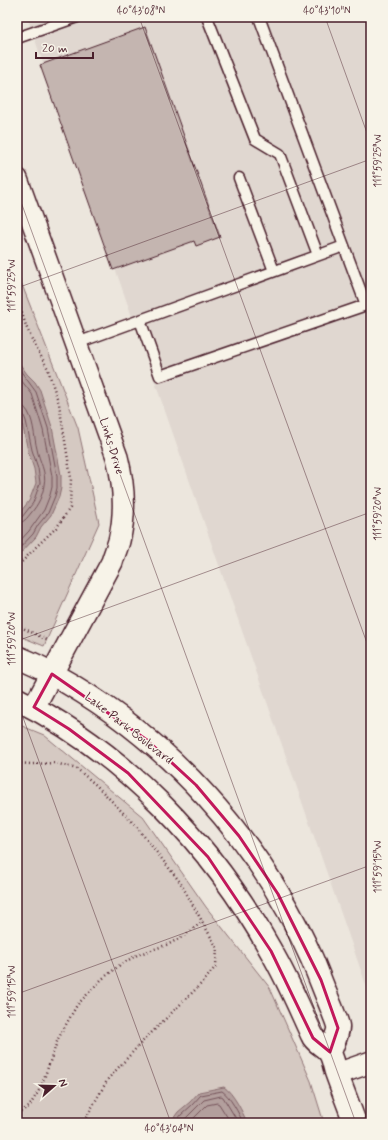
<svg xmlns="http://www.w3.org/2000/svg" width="388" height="1140" viewBox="0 0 388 1140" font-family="Mynerve,sans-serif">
<rect width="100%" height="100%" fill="#ece6dd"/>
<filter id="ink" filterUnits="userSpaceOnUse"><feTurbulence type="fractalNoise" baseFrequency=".025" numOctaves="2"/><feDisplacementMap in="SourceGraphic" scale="8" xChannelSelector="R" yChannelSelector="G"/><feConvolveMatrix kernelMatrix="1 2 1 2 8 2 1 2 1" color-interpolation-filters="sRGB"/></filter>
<g filter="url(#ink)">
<path fill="#e0d7d0" d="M 27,17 L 371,17 L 371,999 Z"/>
<path fill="#d5c9c2" stroke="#907476" d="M 17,272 L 78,428 L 99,523 L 44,646 L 17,635 Z
M 17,724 L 44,735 L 143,817 L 206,907 L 270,988 L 311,1081 L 324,1123 L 17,1123 Z"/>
<path fill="#b39f9d" stroke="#896c6f" d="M 17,360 L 27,374 L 35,382 L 40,390 L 52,427 L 61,475 L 61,488 L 59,497 L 51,515 L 41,527 L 36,537 L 17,557 L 17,516 L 29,501 L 36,483 L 34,469 L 28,451 L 22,423 L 17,410 Z
M 224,1087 C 233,1093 243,1112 247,1123 L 170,1123 L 178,1112 L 190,1102 L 199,1092 Z"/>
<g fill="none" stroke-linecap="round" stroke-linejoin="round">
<path stroke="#745259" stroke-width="1" d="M 17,366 L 36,392 L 48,428 L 57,476 L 57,488 L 55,496 L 48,513 L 38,525 L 33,534 L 17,551
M 17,375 L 32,394 L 43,430 L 52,476 L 52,487 L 50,495 L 44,510 L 29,531 L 17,544
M 17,405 C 20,405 23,405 25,408 C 34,417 34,438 37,449 C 39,461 47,472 44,485 C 43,495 38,505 31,513 C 27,518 24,523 17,523
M 17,410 L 22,411 L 26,421 L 32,450 L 38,468 L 40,483 L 33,503 L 22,517 L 17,518
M 175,1123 L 181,1115 L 192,1105 L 201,1095 L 222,1091 C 229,1095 240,1115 243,1123
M 181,1123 L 204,1100 L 221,1096 L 223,1097 L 235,1117 L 238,1123
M 189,1123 L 207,1105 L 217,1103 L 219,1104 L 231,1123"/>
</g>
<path fill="#c4b5b0" stroke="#4a1f2b" d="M 145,27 L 220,237 L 196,246 L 194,241 L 113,270 L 40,65 Z"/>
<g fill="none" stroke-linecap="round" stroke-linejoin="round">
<g stroke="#4a1f2b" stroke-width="13">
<path id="service" d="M 207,17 L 255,139 L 280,154 L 318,255
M 17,38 L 77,17
M 239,178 L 274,271
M 140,320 L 160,376 L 366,305 L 344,246
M 77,343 L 344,246 L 259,17"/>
</g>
<g stroke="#4a1f2b" stroke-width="24">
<path id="minor" d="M 17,179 L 117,457 C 124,484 126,513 119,541 C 117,548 114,555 112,562 L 34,707
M 337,1074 L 371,1062"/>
</g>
<g stroke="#4a1f2b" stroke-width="25">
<path id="tertiary" d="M 17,657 C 29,662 41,667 52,674 C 167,737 259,839 312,959 C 319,976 325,992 332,1009 C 334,1015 337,1021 338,1026 C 339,1032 332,1046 330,1052
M 17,699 C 125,753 213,846 271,951 C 287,978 299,1007 312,1035 C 315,1043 325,1046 329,1052 C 333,1057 334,1066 336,1072 C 342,1089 349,1106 355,1123"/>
</g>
<path stroke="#4a1f2b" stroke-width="2.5" stroke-dasharray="1 3" stroke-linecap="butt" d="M 17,297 L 26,326 L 34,344 L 47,367 L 59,404 L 71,478 L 70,508 L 57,527 L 35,548 L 17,567
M 17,625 L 49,641
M 17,763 L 31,764 L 55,763 L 77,769 L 96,785 L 136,826 L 180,882 L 217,948 L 216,966 L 204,981 L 141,1043 L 108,1079 L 83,1123
M 17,1113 L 29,1107 L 41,1087 L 58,1039 L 77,1005 L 102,979 L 120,965 L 137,955 L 169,944 L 184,936 L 203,921"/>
<use href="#service" stroke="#f7f3e8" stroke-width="10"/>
<use href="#minor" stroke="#f7f3e8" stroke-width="21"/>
<use href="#tertiary" stroke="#f7f3e8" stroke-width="22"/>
</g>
</g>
<path fill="none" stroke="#c2185b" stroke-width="3" stroke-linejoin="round" d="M 52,674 L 147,740 L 196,785 L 239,836 L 278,894 L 321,980 L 338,1028 L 330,1052 L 313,1038 L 271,951 L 208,857 L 128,773 L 69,729 L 34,707 Z"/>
<path fill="none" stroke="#4a1f2b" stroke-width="1" stroke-opacity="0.45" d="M 139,17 L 371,654M 325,17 L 371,144M 17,191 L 356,1123M 17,288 L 371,159M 17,641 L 371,512M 17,701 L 171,1123M 17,994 L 371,865"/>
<g text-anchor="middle" stroke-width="3" stroke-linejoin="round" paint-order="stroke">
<g font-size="12" fill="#4a1f2b" stroke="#f7f3e8">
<text transform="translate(112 446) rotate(73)" y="4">Links Drive</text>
<text transform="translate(129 728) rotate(38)" y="4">Lake Park Boulevard</text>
</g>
</g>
<rect width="388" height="1140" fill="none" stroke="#f7f3e8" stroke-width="44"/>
<g transform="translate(54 1086) rotate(70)" stroke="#f7f3e8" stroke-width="3" paint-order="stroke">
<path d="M0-3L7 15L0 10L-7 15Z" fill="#4a1f2b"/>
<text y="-6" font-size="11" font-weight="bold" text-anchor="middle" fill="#4a1f2b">N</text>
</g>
<path d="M36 52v6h57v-6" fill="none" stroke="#4a1f2b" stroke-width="2"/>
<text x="42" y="52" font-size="12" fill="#4a1f2b" stroke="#f7f3e8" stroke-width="3" paint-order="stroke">20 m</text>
<rect x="22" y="22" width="344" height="1096" fill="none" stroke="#4a1f2b" stroke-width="1.5"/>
<g font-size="10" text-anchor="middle" fill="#4a1f2b">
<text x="141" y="14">40°43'08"N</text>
<text x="327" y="14">40°43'10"N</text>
<text transform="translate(377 161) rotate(-90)" y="4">111°59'25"W</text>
<text transform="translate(11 286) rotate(-90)" y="4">111°59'25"W</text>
<text transform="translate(377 514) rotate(-90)" y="4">111°59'20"W</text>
<text transform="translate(11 639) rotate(-90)" y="4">111°59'20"W</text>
<text transform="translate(377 867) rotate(-90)" y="4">111°59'15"W</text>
<text transform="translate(11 992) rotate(-90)" y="4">111°59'15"W</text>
<text x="169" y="1132">40°43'04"N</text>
</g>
</svg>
